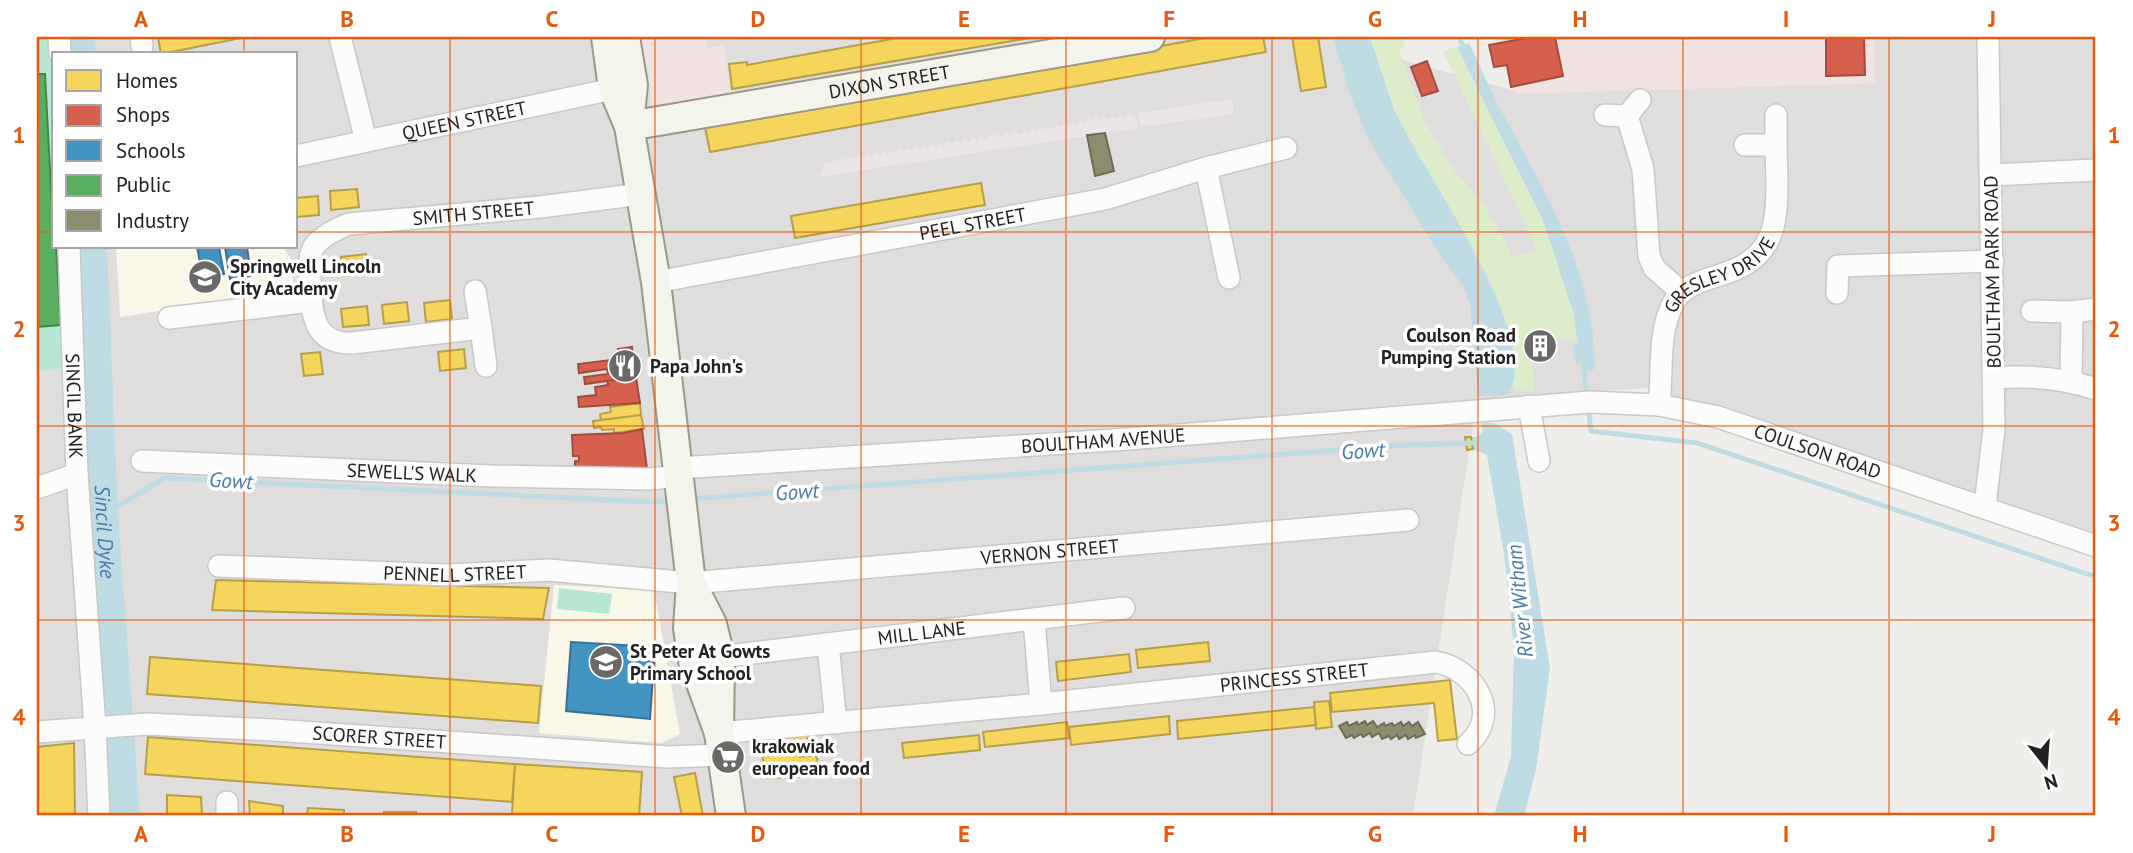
<svg xmlns="http://www.w3.org/2000/svg" width="2133" height="853" viewBox="0 0 2133 853" font-family="'PT Sans',sans-serif">
<rect width="100%" height="100%" fill="#f0eeeb"/>
<path fill="#dfdedc" fill-rule="evenodd" d="M 37,37 L 1333,37 L 1335,41 L 1523,93 L 1875,83 L 1874,37 L 2096,37 L 2096,533 L 1786,430 L 1647,388 L 1477,400 L 1413,816 L 37,816 ZM 54,54 L 296,54 L 296,247 L 54,247 Z"/>
<path fill="#f1e3e1" d="M 641,37 L 706,37 L 708,48 L 724,46 L 731,93 L 652,106 Z
M 1490,37 L 1874,37 L 1875,83 L 1516,94 Z"/>
<path fill="#ede4e9" d="M 1232,99 L 1234,114 L 1140,127 L 1138,113 Z
M 1128,114 L 1137,117 L 1138,128 L 819,177 L 826,161 L 831,163 L 834,159 L 840,162 L 842,158 L 847,160 L 850,157 L 856,159 L 858,155 L 864,158 L 866,154 L 872,156 L 874,152 L 880,156 L 883,151 L 888,154 L 891,150 L 896,153 L 899,149 L 905,151 L 907,148 L 912,150 L 915,146 L 921,149 L 923,145 L 928,148 L 932,144 L 937,147 L 940,143 L 945,146 L 948,141 L 953,144 L 956,140 L 962,143 L 964,139 L 970,142 L 972,138 L 978,141 L 980,136 L 986,139 L 989,135 L 994,138 L 997,134 L 1003,137 L 1006,132 L 1011,136 L 1014,131 L 1021,135 L 1025,130 L 1029,133 L 1033,129 L 1037,131 L 1039,127 L 1044,130 L 1047,127 L 1053,129 L 1056,125 L 1061,127 L 1064,123 L 1069,127 L 1072,123 L 1077,125 L 1080,121 L 1085,123 L 1088,118 L 1093,121 L 1095,118 L 1101,121 L 1104,117 L 1109,120 L 1112,117 L 1118,119 L 1120,115 L 1125,118 Z"/>
<path fill="#f8f7e8" d="M 116,247 L 283,247 L 291,259 L 294,293 L 238,299 L 120,317 Z
M 554,585 L 654,590 L 680,734 L 661,743 L 539,733 Z"/>
<path fill="#ddeccb" d="M 1370,37 L 1401,37 L 1405,47 L 1399,49 L 1423,119 L 1456,173 L 1479,198 L 1495,222 L 1512,257 L 1538,251 L 1443,51 L 1457,47 L 1542,218 L 1561,273 L 1570,285 L 1580,321 L 1576,333 L 1578,339 L 1531,341 L 1534,392 L 1516,390 L 1512,384 C 1525,303 1438,199 1403,127 L 1394,110 Z"/>
<path fill="#b7e6d2" d="M 37,37 L 49,37 L 54,125 L 54,247 L 61,247 L 67,368 L 37,371 Z
M 559,588 L 612,594 L 609,614 L 557,609 Z"/>
<path fill="#e0dfde" d="M 599,152 L 603,185 L 548,192 L 544,159 Z"/>
<path fill="#bfdbe3" d="M 1333,37 L 1370,37 L 1394,110 L 1403,127 C 1427,176 1547,347 1507,395 L 1478,396 L 1470,304 L 1464,287 L 1442,258 L 1367,137 L 1348,88 Z
M 1469,43 C 1478,62 1487,82 1496,101 C 1541,186 1595,269 1595,369 L 1583,372 L 1581,363 L 1576,364 L 1572,346 L 1579,343 L 1576,333 L 1580,321 L 1570,285 L 1561,273 L 1542,218 L 1457,47 Z
M 1481,423 L 1494,423 L 1512,434 L 1550,668 L 1536,770 L 1524,816 L 1494,816 L 1511,756 L 1514,649 L 1504,554 L 1487,455 L 1473,449 L 1471,437 L 1477,437 L 1483,432 Z"/>
<path fill="#f6d55c" stroke="#b69f4b" stroke-width="2" d="M 158,37 L 246,37 L 161,54 Z
M 903,37 L 1036,37 L 732,89 L 729,64 L 747,62 L 747,65 Z
M 1211,37 L 1263,37 L 1266,52 L 710,152 L 705,127 Z
M 1292,37 L 1318,37 L 1326,87 L 1301,91 Z
M 981,183 L 985,205 L 795,238 L 791,216 Z
M 357,189 L 359,207 L 331,210 L 330,191 Z
M 318,196 L 319,215 L 296,217 L 296,198 Z
M 366,254 L 368,273 L 343,276 L 341,257 Z
M 450,300 L 452,319 L 426,322 L 424,303 Z
M 407,302 L 409,321 L 384,324 L 382,305 Z
M 367,306 L 369,325 L 343,327 L 341,309 Z
M 1549,340 L 1549,351 L 1531,352 L 1531,341 Z
M 464,349 L 466,368 L 440,371 L 438,352 Z
M 320,352 L 323,374 L 304,376 L 301,354 Z
M 640,403 L 641,415 L 601,420 L 600,414 L 611,412 L 610,407 Z
M 641,415 L 644,429 L 614,433 L 614,429 L 602,430 L 601,427 L 594,428 L 593,421 Z
M 1465,437 L 1471,437 L 1473,449 L 1467,450 Z
M 216,580 L 549,588 L 543,619 L 212,610 Z
M 1208,642 L 1210,661 L 1138,668 L 1136,650 Z
M 1129,654 L 1131,672 L 1058,681 L 1056,662 Z
M 150,657 L 541,686 L 538,723 L 147,694 Z
M 1450,680 L 1457,739 L 1438,741 L 1434,703 L 1332,712 L 1330,693 Z
M 1329,701 L 1332,727 L 1316,729 L 1314,702 Z
M 1314,707 L 1316,725 L 1178,739 L 1177,721 Z
M 1169,716 L 1170,734 L 1071,745 L 1069,727 Z
M 1067,722 L 1069,738 L 985,747 L 983,732 Z
M 807,732 L 808,748 L 797,750 L 800,757 L 816,755 L 822,776 L 766,778 L 759,736 Z
M 979,735 L 980,750 L 904,758 L 902,743 Z
M 148,737 L 515,764 L 512,802 L 145,774 Z
M 74,743 L 75,816 L 37,816 L 37,747 Z
M 515,764 L 642,772 L 639,816 L 554,816 L 512,814 Z
M 695,773 L 703,816 L 682,816 L 674,777 Z
M 167,795 L 201,797 L 202,816 L 167,816 Z
M 249,801 L 283,806 L 283,816 L 250,816 Z
M 308,808 L 344,810 L 344,816 L 307,816 Z
M 384,812 L 416,812 L 416,816 L 384,816 Z"/>
<path fill="#d6604d" stroke="#a04d40" stroke-width="2" d="M 1532,37 L 1555,37 L 1563,76 L 1511,87 L 1507,65 L 1494,67 L 1489,45 Z
M 1826,37 L 1864,37 L 1865,75 L 1826,76 Z
M 1427,61 L 1438,91 L 1422,96 L 1411,67 Z
M 632,347 L 636,377 L 585,384 L 584,377 L 608,374 L 607,369 L 579,373 L 578,364 L 619,359 L 618,349 Z
M 636,377 L 640,403 L 579,407 L 578,397 L 596,395 L 595,387 L 608,385 L 607,381 Z
M 642,429 L 647,469 L 575,467 L 575,461 L 579,461 L 579,456 L 573,456 L 572,435 L 624,433 Z"/>
<path fill="#4393c3" stroke="#397193" stroke-width="2" d="M 197,247 L 219,247 L 224,274 L 203,278 Z
M 225,247 L 247,247 L 251,276 L 230,279 Z
M 571,642 L 655,647 L 650,719 L 566,711 Z"/>
<path fill="#5aae61" stroke="#49844e" stroke-width="2" d="M 37,74 L 45,74 L 54,247 L 56,247 L 61,325 L 37,327 Z"/>
<path fill="#8c8c6e" stroke="#6c6c57" stroke-width="2" d="M 1105,133 L 1114,171 L 1095,176 L 1087,135 Z
M 1365,721 L 1367,725 L 1373,721 L 1377,727 L 1384,723 L 1385,726 L 1392,723 L 1394,726 L 1401,722 L 1403,726 L 1409,722 L 1412,726 L 1418,722 L 1425,734 L 1416,738 L 1415,735 L 1408,739 L 1406,735 L 1399,739 L 1397,735 L 1391,739 L 1389,736 L 1382,739 L 1379,733 L 1372,737 L 1370,733 L 1363,737 L 1361,734 L 1354,738 L 1352,735 L 1346,738 L 1339,726 L 1347,722 L 1349,726 L 1357,722 L 1358,725 Z"/>
<g fill="none" stroke-linecap="round" stroke-linejoin="round">
<path stroke="#bfdbe3" stroke-width="5" d="M 1459,37 L 1465,51
M 1562,271 L 1576,313 L 1579,333
M 1583,367 L 1586,388
M 1589,415 L 1591,431 L 1697,443 L 2096,577
M 690,499 L 1405,445 L 1473,443
M 103,515 L 165,478 L 650,502 L 673,500"/>
<g stroke="#bfdbe3" stroke-width="30">
<path d="M 80,37 L 81,54"/>
<path id="s1" d="M 92,247 L 103,515 L 125,816"/>
</g>
<g stroke="#c9c8c7" stroke-width="24">
<g id="street">
<path d="M 59,37 L 60,54"/>
<path d="M 141,37 L 142,46"/>
<path d="M 340,37 L 366,141"/>
<path d="M 1605,115 L 1627,116 L 1640,100"/>
<path d="M 1627,116 L 1643,169 L 1649,256 L 1654,268 L 1681,292"/>
<path d="M 1745,145 L 1776,145"/>
<path id="s2" d="M 296,156 L 627,86"/>
<path d="M 1206,168 L 1229,278"/>
<path d="M 1991,175 L 2096,170"/>
<path id="s3" d="M 69,247 L 77,474 L 95,727 L 99,816"/>
<path id="s4" d="M 656,282 L 1105,199 L 1206,168 L 1286,148"/>
<path d="M 475,291 L 481,328"/>
<path d="M 1837,293 L 1838,266 L 1993,261"/>
<path d="M 2032,311 L 2072,312 L 2096,309"/>
<path d="M 169,318 L 311,301"/>
<path id="s5" d="M 486,366 L 481,328 L 352,343 C 312,344 312,312 310,281 C 310,270 308,258 313,248 C 321,236 336,229 349,224 L 540,207 L 641,194"/>
<path d="M 1994,378 C 2029,375 2063,378 2096,389"/>
<path d="M 2071,381 L 2072,312"/>
<path id="s6" d="M 1659,405 C 1663,372 1657,330 1675,300 C 1686,284 1708,279 1726,273 C 1774,257 1777,225 1777,180 C 1776,158 1776,137 1776,115"/>
<path d="M 1529,406 L 1539,461"/>
<path id="s7" d="M 142,461 L 492,476 L 650,479 L 680,476"/>
<path id="s8" d="M 679,468 L 1128,439 L 1590,402 L 1659,405 L 1718,417 L 2096,546"/>
<path d="M 37,488 L 77,474"/>
<path d="M 1985,506 L 1994,429 L 1988,37"/>
<path id="s9" d="M 219,566 L 448,575 L 549,570 L 691,583 L 1408,520"/>
<path d="M 1034,620 L 1041,704"/>
<path d="M 828,644 L 836,723"/>
<path id="s10" d="M 720,657 L 1124,608"/>
<path id="s11" d="M 37,732 L 147,724 L 274,730 L 668,757 L 723,755"/>
<path id="s12" d="M 719,733 L 1041,704 L 1436,662 C 1475,669 1502,714 1468,744"/>
<path d="M 227,802 L 227,816"/>
</g>
</g>
<g stroke="#999a82" stroke-width="32">
<g id="secondary">
<path d="M 606,37 L 613,88 L 629,126 L 656,282 L 691,583 L 688,628 L 693,661 L 719,733"/>
<path d="M 625,37 L 633,85 L 629,124"/>
<path id="s13" d="M 629,126 L 1150,37"/>
<path d="M 691,583 L 712,624 L 720,657 L 719,733 L 731,816"/>
</g>
</g>
<use href="#street" stroke="#fdfcfc" stroke-width="21"/>
<use href="#secondary" stroke="#f4f4ed" stroke-width="28"/>
</g>
<path fill="none" stroke="#e8590c" stroke-width="2" stroke-opacity="0.55" d="M 244,37 L 244,54M 450,37 L 450,816M 655,37 L 655,816M 861,37 L 861,816M 1066,37 L 1066,816M 1272,37 L 1272,816M 1478,37 L 1478,816M 1683,37 L 1683,816M 1889,37 L 1889,816M 37,232 L 54,232M 296,232 L 2096,232M 244,247 L 244,816M 37,426 L 2096,426M 37,620 L 2096,620"/>
<defs>
<g id="school-disc" transform="scale(1.75)"><circle r="9.5" fill="#6a6968" stroke="#fff"/><path d="M0-5L7-2L0 1L-7-2ZM-4 1L0 2.5L4 1V4Q0 6-4 4Z" fill="#fff"/></g>
<g id="building-disc" transform="scale(1.75)"><circle r="9.5" fill="#6a6968" stroke="#fff"/><path d="M-4-6H4V6H1V3H-1V6H-4ZM-2.5-4.3h1.7v1.8h-1.7ZM.8-4.3h1.7v1.8H.8ZM-2.5-1h1.7V.8h-1.7ZM.8-1h1.7V.8H.8Z" fill="#fff"/></g>
<g id="restaurant-disc" transform="scale(1.75)"><circle r="9.5" fill="#6a6968" stroke="#fff"/><path d="M-5-6h1v4h1v-4h1v4h1v-4h1v5L-1.5 .5V6h-2V.5L-5-1ZM5-6V6H3V1.5H1.5Q1.5-4 5-6Z" fill="#fff"/></g>
<g id="supermarket-disc" transform="scale(1.75)"><circle r="9.5" fill="#6a6968" stroke="#fff"/><path d="M-6-5.5h2.5l.6 2H6L4.5 2H-2.5L-4.4-4H-6ZM-1.5 3.2a1.3 1.3 0 1 0 .1 0ZM3 3.2a1.3 1.3 0 1 0 .1 0Z" fill="#fff"/></g>
</defs>
<g fill-rule="evenodd">
<use href="#school-disc" x="205" y="277"/>
<use href="#building-disc" x="1540" y="346"/>
<use href="#restaurant-disc" x="625" y="366"/>
<use href="#school-disc" x="606" y="662"/>
<use href="#supermarket-disc" x="728" y="757"/>
</g>
<g text-anchor="middle" stroke-width="7" stroke-linejoin="round" paint-order="stroke">
<g font-size="19" fill="#222" stroke="#fff">
<text dy="7" stroke="none"><textPath href="#s13" startOffset="264">DIXON STREET</textPath></text>
<text dy="7" stroke="none"><textPath href="#s2" startOffset="172">QUEEN STREET</textPath></text>
<text dy="7" stroke="none"><textPath href="#s5" startOffset="457">SMITH STREET</textPath></text>
<text dy="7" stroke="none"><textPath href="#s4" startOffset="322">PEEL STREET</textPath></text>
<text transform="translate(1992 272) rotate(-91)" y="7">BOULTHAM PARK ROAD</text>
<text dy="7" stroke="none"><textPath href="#s6" startOffset="159">GRESLEY DRIVE</textPath></text>
<text dy="7" stroke="none"><textPath href="#s3" startOffset="159">SINCIL BANK</textPath></text>
<text dy="7" stroke="none"><textPath href="#s8" startOffset="425">BOULTHAM AVENUE</textPath></text>
<text dy="7" stroke="none"><textPath href="#s8" startOffset="1148">COULSON ROAD</textPath></text>
<text dy="7" stroke="none"><textPath href="#s7" startOffset="270">SEWELL'S WALK</textPath></text>
<text dy="7" stroke="none"><textPath href="#s9" startOffset="833">VERNON STREET</textPath></text>
<text dy="7" stroke="none"><textPath href="#s9" startOffset="236">PENNELL STREET</textPath></text>
<text dy="7" stroke="none"><textPath href="#s10" startOffset="203">MILL LANE</textPath></text>
<text dy="7" stroke="none"><textPath href="#s12" startOffset="578">PRINCESS STREET</textPath></text>
<text dy="7" stroke="none"><textPath href="#s11" startOffset="343">SCORER STREET</textPath></text>
</g>
<g font-size="19" font-weight="bold" fill="#222" stroke="#fff" text-anchor="start">
<text x="230" y="273">Springwell Lincoln<tspan x="230" dy="22">City Academy</tspan></text>
<text x="1516" y="342" text-anchor="end">Coulson Road<tspan x="1516" dy="22">Pumping Station</tspan></text>
<text x="650" y="373">Papa John's</text>
<text x="630" y="658">St Peter At Gowts<tspan x="630" dy="22">Primary School</tspan></text>
<text x="752" y="753">krakowiak<tspan x="752" dy="22">european food</tspan></text>
</g>
<g font-size="21" font-style="italic" fill="#4a7aab" stroke="#fff">
<text transform="translate(1363 451) rotate(-4)" y="7">Gowt</text>
<text transform="translate(231 481) rotate(3)" y="7">Gowt</text>
<text transform="translate(797 492) rotate(-4)" y="7">Gowt</text>
<text dy="7" stroke="none"><textPath href="#s1" startOffset="285">Sincil Dyke</textPath></text>
<text transform="translate(1520 601) rotate(-96)" y="7">River Witham</text>
</g>
</g>
<rect width="2133" height="853" fill="none" stroke="#ffffff" stroke-width="77"/>
<rect x="52" y="52" width="245" height="196" fill="#ffffff" stroke="#a7a7a7" stroke-width="2"/>
<rect x="66" y="70" width="35" height="21" fill="#f6d55c" stroke="#a7a7a7" stroke-width="2"/>
<text x="116" y="88" font-size="21" fill="#222222">Homes</text>
<rect x="66" y="105" width="35" height="21" fill="#d6604d" stroke="#a7a7a7" stroke-width="2"/>
<text x="116" y="122" font-size="21" fill="#222222">Shops</text>
<rect x="66" y="140" width="35" height="21" fill="#4393c3" stroke="#a7a7a7" stroke-width="2"/>
<text x="116" y="158" font-size="21" fill="#222222">Schools</text>
<rect x="66" y="175" width="35" height="21" fill="#5aae61" stroke="#a7a7a7" stroke-width="2"/>
<text x="116" y="192" font-size="21" fill="#222222">Public</text>
<rect x="66" y="210" width="35" height="21" fill="#8c8c6e" stroke="#a7a7a7" stroke-width="2"/>
<text x="116" y="228" font-size="21" fill="#222222">Industry</text>
<g transform="translate(2046 766) rotate(163)" stroke="#ffffff" stroke-width="5" paint-order="stroke">
<path d="M0-5L12 26L0 18L-12 26Z" fill="#222222"/>
<text y="-10" font-size="19" font-weight="bold" text-anchor="middle" fill="#222222">N</text>
</g>
<rect x="38" y="38" width="2056" height="776" fill="none" stroke="#e8590c" stroke-width="2.5"/>
<g font-size="23" text-anchor="middle" font-weight="bold" fill="#e8590c">
<text x="141" y="27">A</text>
<text x="347" y="27">B</text>
<text x="552" y="27">C</text>
<text x="758" y="27">D</text>
<text x="964" y="27">E</text>
<text x="1169" y="27">F</text>
<text x="1375" y="27">G</text>
<text x="1580" y="27">H</text>
<text x="1786" y="27">I</text>
<text x="1992" y="27">J</text>
<text x="19" y="143">1</text>
<text x="2114" y="143">1</text>
<text x="19" y="337">2</text>
<text x="2114" y="337">2</text>
<text x="19" y="531">3</text>
<text x="2114" y="531">3</text>
<text x="19" y="725">4</text>
<text x="2114" y="725">4</text>
<text x="141" y="842">A</text>
<text x="347" y="842">B</text>
<text x="552" y="842">C</text>
<text x="758" y="842">D</text>
<text x="964" y="842">E</text>
<text x="1169" y="842">F</text>
<text x="1375" y="842">G</text>
<text x="1580" y="842">H</text>
<text x="1786" y="842">I</text>
<text x="1992" y="842">J</text>
</g>
</svg>
